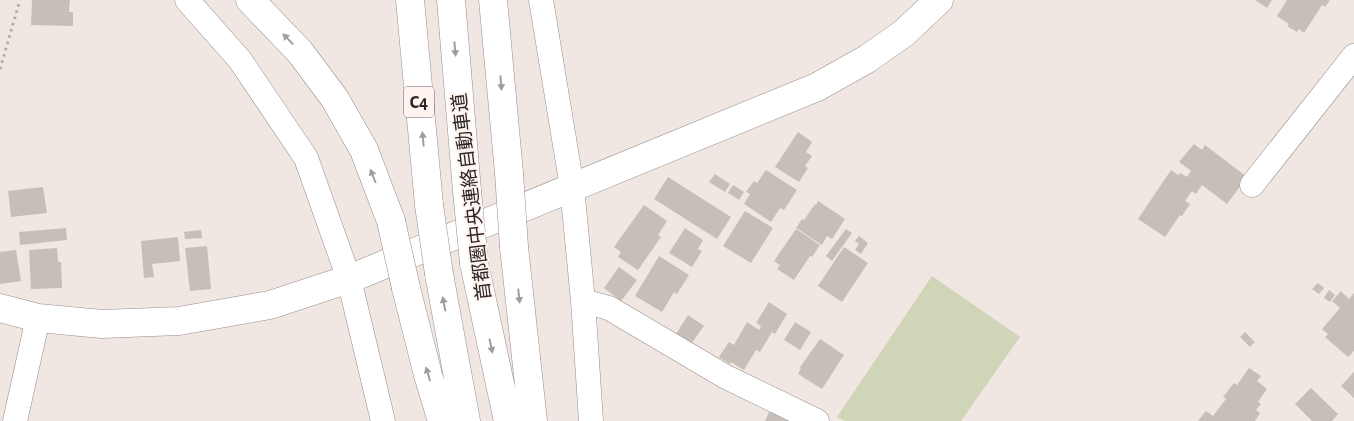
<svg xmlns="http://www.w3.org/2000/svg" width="1354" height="421" viewBox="0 0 1354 421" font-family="'Alegreya Sans','Noto Sans JP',sans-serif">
<rect width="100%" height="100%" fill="#f0e6e2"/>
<path fill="#d1d5b7" d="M 932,276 L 1020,337 L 961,421 L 845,421 L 837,417 Z"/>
<path fill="#c6bfb8" d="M 32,0 L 70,0 L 69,12 L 73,12 L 73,26 L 31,25 Z
M 1255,0 L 1272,0 L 1267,8 Z
M 1287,0 L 1330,0 L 1325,7 L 1322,5 L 1304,33 L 1299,29 L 1297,32 L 1287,26 L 1289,24 L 1277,16 Z
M 798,132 L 812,142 L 806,152 L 812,156 L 805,166 L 808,168 L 799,182 L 775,167 Z
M 1194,144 L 1202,150 L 1205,145 L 1247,177 L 1227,204 L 1202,185 L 1196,194 L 1192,191 L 1185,201 L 1190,204 L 1182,216 L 1180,215 L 1165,237 L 1138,219 L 1171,170 L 1178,175 L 1180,173 L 1187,177 L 1191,171 L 1179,162 Z
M 766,170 L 797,190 L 784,210 L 780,208 L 771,222 L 744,204 L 750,194 L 746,192 L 754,181 L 757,183 Z
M 715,174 L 730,184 L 725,192 L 709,182 Z
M 668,177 L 731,217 L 717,239 L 654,199 Z
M 733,185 L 744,192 L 739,200 L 728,193 Z
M 43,187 L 47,213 L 11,217 L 8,191 Z
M 818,201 L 845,219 L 832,239 L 827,236 L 822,245 L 796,228 L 802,219 L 804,220 L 815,204 L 816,205 Z
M 644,205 L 667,221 L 658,235 L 661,237 L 638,270 L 618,257 L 621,252 L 614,247 Z
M 745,211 L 773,228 L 751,263 L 723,246 Z
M 66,228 L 67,240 L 20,245 L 19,232 Z
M 685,228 L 703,240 L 698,249 L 702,251 L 692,267 L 669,253 Z
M 796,229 L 820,245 L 812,257 L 810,256 L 794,280 L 777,269 L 780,265 L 774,261 Z
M 846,229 L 852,233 L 832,261 L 826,256 Z
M 201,230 L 202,238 L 185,239 L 184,232 Z
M 859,236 L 868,243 L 861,254 L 855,250 L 859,244 L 855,241 Z
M 178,237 L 180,261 L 152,264 L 154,277 L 144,278 L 141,241 Z
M 207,246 L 211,289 L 190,291 L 185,248 Z
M 844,247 L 868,263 L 842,302 L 818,286 Z
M 57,248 L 58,262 L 61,262 L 62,288 L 31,289 L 29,250 Z
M 16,250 L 21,281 L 0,284 L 0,252 Z
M 659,256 L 689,275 L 677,294 L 674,292 L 662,312 L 635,296 Z
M 619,267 L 637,280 L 621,301 L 604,288 Z
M 1318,283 L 1324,288 L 1319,294 L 1312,289 Z
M 1329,290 L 1335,295 L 1330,302 L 1324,298 Z
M 1341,291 L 1349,299 L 1354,293 L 1354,351 L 1348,357 L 1325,337 L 1328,334 L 1322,329 L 1340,308 L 1332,301 Z
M 769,302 L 787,314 L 775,334 L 772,332 L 760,352 L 756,350 L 744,370 L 731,362 L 730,364 L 719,357 L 729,342 L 734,345 L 747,322 L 759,330 L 761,326 L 756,323 Z
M 688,315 L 704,326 L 691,344 L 676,334 Z
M 795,322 L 811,332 L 800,350 L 784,340 Z
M 1245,332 L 1255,342 L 1250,347 L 1240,337 Z
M 820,339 L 844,355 L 822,389 L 798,374 L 801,368 L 800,367 Z
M 1249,368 L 1261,376 L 1257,381 L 1267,389 L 1258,402 L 1261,404 L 1256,410 L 1260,413 L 1255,421 L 1198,421 L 1206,411 L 1213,416 L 1226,399 L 1223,397 L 1234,383 L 1237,385 Z
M 1354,372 L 1354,398 L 1341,386 Z
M 1311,388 L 1338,414 L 1332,421 L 1312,421 L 1295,404 Z
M 771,408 L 790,417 L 788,421 L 765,421 Z"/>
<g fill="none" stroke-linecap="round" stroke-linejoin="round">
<g stroke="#978e8a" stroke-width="25">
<path id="minor" d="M 187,0 L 240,60 L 306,158 L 349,279 L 383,421
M 541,0 L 572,187 L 583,301 L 591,421
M 1252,185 L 1354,56
M 583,301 L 609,308 L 726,377 L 817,421
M 15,421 L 38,318"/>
</g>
<g stroke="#978e8a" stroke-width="29">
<path id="tertiary" d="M 0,308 L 38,318 L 102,324 L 179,321 L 270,305 L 349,279 L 817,87 L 867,59 L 904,33 L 939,0"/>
</g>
<g stroke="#978e8a" stroke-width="29">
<path id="motorway" d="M 250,0 L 300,52 L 335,99 L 364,150 L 391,221
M 410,0 L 429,205
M 451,0 L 467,191
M 493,0 L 509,173
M 514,247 L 533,421
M 474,263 L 508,421
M 439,274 L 466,421
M 406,288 L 428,375 L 442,421"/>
</g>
<path stroke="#b4aba8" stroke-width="3" stroke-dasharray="2.5 4" stroke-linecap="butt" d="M 0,69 L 20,0"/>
<use href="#minor" stroke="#fff" stroke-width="24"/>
<use href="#tertiary" stroke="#fff" stroke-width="28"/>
<use href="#motorway" stroke="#fff" stroke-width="28"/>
<g stroke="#978e8a" stroke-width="29" stroke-linecap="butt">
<path id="motorway-bridge" d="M 509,173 L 514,247
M 467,191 L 474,263
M 429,205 L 439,274
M 391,221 L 406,288"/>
</g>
<use href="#motorway-bridge" stroke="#fff" stroke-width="28"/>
</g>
<defs><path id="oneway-solid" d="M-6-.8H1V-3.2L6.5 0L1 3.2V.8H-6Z" transform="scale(1.25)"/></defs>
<g fill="#9f9d9d">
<use href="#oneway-solid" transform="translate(288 39) rotate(-134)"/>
<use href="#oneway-solid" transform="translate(455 49) rotate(85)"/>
<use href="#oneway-solid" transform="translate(501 83) rotate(85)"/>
<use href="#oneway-solid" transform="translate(423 139) rotate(-95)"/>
<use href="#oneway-solid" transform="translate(373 176) rotate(-111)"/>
<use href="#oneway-solid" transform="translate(519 296) rotate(84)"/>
<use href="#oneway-solid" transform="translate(444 304) rotate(-101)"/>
<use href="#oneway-solid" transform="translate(491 346) rotate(78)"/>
<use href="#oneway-solid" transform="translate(428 374) rotate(-106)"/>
</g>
<g text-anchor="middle" stroke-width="4" stroke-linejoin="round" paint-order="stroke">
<rect fill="#fef3ef" stroke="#6a6462" stroke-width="1" x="404" y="86.5" width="30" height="31" rx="4"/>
<g font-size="18" font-weight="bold" fill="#2a2625">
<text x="419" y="108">C4</text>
</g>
<g font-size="19" fill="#2a2625" stroke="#fef3ef">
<text transform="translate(471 197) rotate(-97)" y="7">首都圏中央連絡自動車道</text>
</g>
</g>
</svg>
